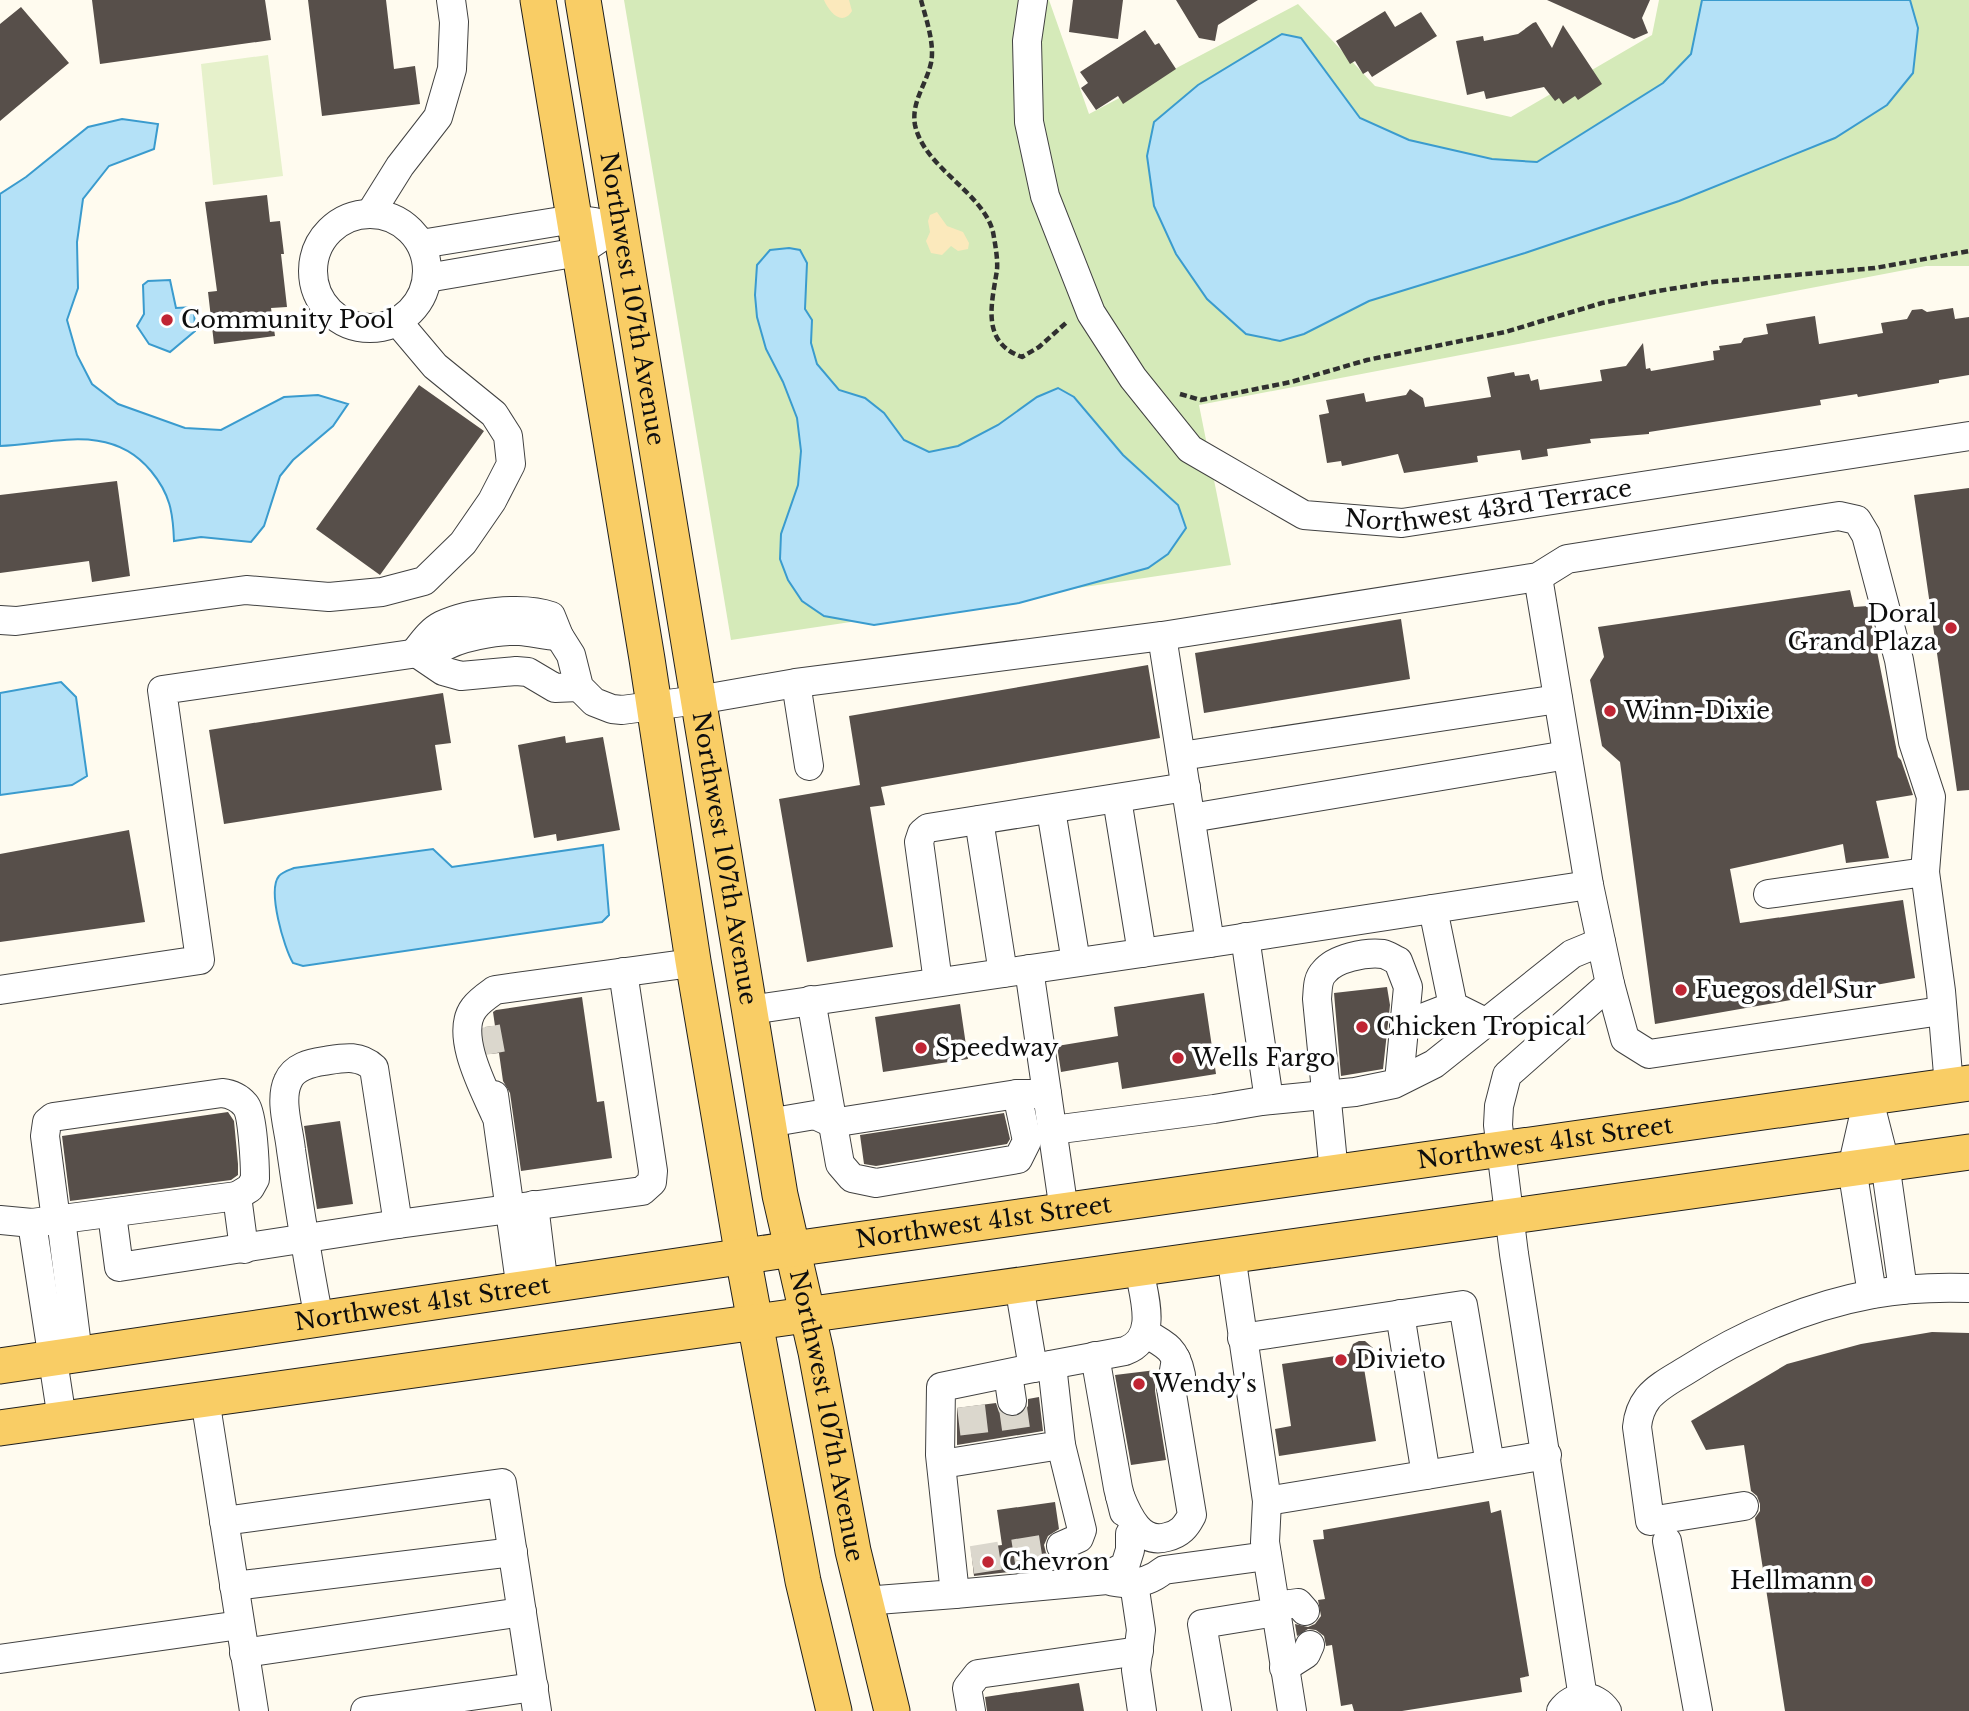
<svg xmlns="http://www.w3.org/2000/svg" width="1969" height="1711" viewBox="0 0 1969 1711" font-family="'Libre Baskerville',serif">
<rect width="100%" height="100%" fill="#fffbef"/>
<path fill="#d5eab9" d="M 624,0 L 1049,0 L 1089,114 L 1298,4 L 1375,86 L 1511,117 L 1652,35 L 1659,0 L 1969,0 L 1969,266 L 1926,266 L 1199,405 L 1231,565 L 731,640 Z"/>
<path fill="#fbe9bc" d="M 824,0 L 849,0 L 852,11 C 842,27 829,12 824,0 Z
M 937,212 L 947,226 L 963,232 L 969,243 L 968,249 L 958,251 L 951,246 L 942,255 L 931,253 L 926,241 L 930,232 L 928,221 L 930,215 Z"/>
<path fill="#e6f1cb" d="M 268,55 L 283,176 L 213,185 L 201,64 Z"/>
<path fill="#b4e1f7" stroke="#3a9bce" stroke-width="2" d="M 1702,0 L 1910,0 L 1918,28 L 1913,73 L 1887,105 L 1835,138 L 1679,201 L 1525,253 L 1369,301 L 1304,334 L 1280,341 L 1246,334 L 1207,299 L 1176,254 L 1154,206 L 1147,156 L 1154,122 L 1198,85 L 1282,34 L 1301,38 L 1360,118 L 1409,140 L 1492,159 L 1537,162 L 1663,83 L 1691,54 Z
M 122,119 L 158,124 L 154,149 L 109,166 L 83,199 L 77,242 L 78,288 L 67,320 L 77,355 L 92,384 L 118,404 L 185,428 L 221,430 L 284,397 L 318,395 L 348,404 L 333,426 L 293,460 L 280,476 L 264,526 L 251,542 L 201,537 L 174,541 C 173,512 170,494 151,471 C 111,422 53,444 0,446 L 0,194 L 26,177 L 88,127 Z
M 789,248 L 800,250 L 807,263 L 805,309 L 812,320 L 811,343 L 817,364 L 839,390 L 865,398 L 884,413 L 904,440 L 929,452 L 958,446 L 998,425 L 1037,397 L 1058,388 L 1074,397 L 1123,455 L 1178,505 L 1186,528 L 1168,554 L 1148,568 L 1019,603 L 874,625 L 824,616 L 802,601 L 788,580 L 780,559 L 781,534 L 798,485 L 801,451 L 797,418 L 783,382 L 766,349 L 757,317 L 755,295 L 757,265 L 770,250 Z
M 170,280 L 176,308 L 194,307 L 195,331 L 170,352 L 149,344 L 137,326 L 144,314 L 143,285 L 148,281 Z
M 61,682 L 76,697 L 87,776 L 72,785 L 0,795 L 0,693 Z
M 603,845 L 609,915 L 602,922 L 303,966 L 293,963 C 284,948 267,890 279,876 C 282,872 289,870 294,868 L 433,849 L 452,867 Z"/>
<path fill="#574f4a" d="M 92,0 L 265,0 L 271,40 L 100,64 Z
M 308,0 L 386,0 L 394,69 L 415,66 L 420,104 L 322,116 Z
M 1073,0 L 1123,0 L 1118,39 L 1069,32 Z
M 1176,0 L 1258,0 L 1218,25 L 1215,41 L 1199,38 Z
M 1547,0 L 1650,0 L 1642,18 L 1648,33 L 1634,39 Z
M 21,7 L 69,63 L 0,121 L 0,24 Z
M 1385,11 L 1395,27 L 1421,12 L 1437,36 L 1372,77 L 1368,71 L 1363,74 L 1355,61 L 1350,64 L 1336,41 Z
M 1536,22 L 1552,48 L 1563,25 L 1602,84 L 1578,100 L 1575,96 L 1563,104 L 1559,98 L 1555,101 L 1544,87 L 1486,99 L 1484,91 L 1467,95 L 1456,41 L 1483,36 L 1484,41 L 1518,34 L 1533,23 Z
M 1145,30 L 1155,45 L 1159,43 L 1176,69 L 1123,104 L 1118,96 L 1096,110 L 1081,88 L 1088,83 L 1080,72 Z
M 267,195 L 270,222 L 280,221 L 284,254 L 281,254 L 287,307 L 271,308 L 275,336 L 214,344 L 208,292 L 217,291 L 205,202 Z
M 1953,308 L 1955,319 L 1969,317 L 1969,375 L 1939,380 L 1939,383 L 1858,397 L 1857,394 L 1820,400 L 1821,405 L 1649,432 L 1649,434 L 1590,439 L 1591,443 L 1547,449 L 1548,456 L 1522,460 L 1520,450 L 1477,456 L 1478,462 L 1404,473 L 1398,454 L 1342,466 L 1341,461 L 1327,463 L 1319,415 L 1329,413 L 1326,400 L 1364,393 L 1366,402 L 1406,395 L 1410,389 L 1423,398 L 1425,407 L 1491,397 L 1487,377 L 1514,372 L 1515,376 L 1529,374 L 1531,381 L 1538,379 L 1540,390 L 1602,381 L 1600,370 L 1626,366 L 1643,343 L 1646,369 L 1650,368 L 1651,371 L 1714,360 L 1713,351 L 1720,350 L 1719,346 L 1741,343 L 1744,338 L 1768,334 L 1766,324 L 1815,316 L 1819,344 L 1883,333 L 1881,323 L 1907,319 L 1912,310 L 1922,309 L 1927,312 Z
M 419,385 L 484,431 L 380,575 L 316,529 Z
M 117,481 L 130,576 L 92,582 L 89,561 L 0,573 L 0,495 Z
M 1969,488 L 1969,790 L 1957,791 L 1914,495 Z
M 1850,590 L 1854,607 L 1868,606 L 1898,757 L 1901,760 L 1913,795 L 1876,801 L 1889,858 L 1846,863 L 1843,844 L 1730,869 L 1740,923 L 1903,900 L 1915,978 L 1655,1024 L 1620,762 L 1602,746 L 1590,680 L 1604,657 L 1598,627 Z
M 1401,619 L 1410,679 L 1204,713 L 1195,653 Z
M 1148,665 L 1160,738 L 881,787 L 885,805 L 870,807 L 893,947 L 807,962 L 779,799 L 860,785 L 849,716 Z
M 443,693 L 451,743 L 435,745 L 442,790 L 224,824 L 209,730 Z
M 565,736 L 566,743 L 603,737 L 620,830 L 557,841 L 556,834 L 534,838 L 518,745 Z
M 129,830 L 145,922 L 0,942 L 0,854 Z
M 1387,987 L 1390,1005 L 1383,1069 L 1341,1076 L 1334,993 Z
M 1204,993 L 1216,1074 L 1122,1089 L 1118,1062 L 1061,1072 L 1057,1046 L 1118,1036 L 1114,1007 Z
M 582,997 L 597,1102 L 604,1101 L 612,1158 L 521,1171 L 510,1093 L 503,1081 L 499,1053 L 488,1054 L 485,1027 L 495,1026 L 493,1012 L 496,1010 Z
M 960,1004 L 968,1059 L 883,1072 L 875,1017 Z
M 228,1112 L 234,1121 L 238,1164 L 238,1175 L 231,1180 L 70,1201 L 62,1136 Z
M 1004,1113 L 1010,1139 L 1007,1144 L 876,1166 L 864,1164 L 860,1135 Z
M 340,1121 L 353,1204 L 317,1209 L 304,1126 Z
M 1932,1332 L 1969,1333 L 1969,1711 L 1785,1711 L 1755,1518 L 1760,1511 L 1760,1504 L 1757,1496 L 1751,1491 L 1744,1445 L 1706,1450 L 1691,1421 L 1787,1364 L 1861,1344 Z
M 1359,1341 L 1365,1341 L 1373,1348 L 1371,1357 L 1363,1362 L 1376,1441 L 1279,1456 L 1275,1429 L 1291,1426 L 1282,1364 L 1349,1354 L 1353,1344 Z
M 1156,1370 L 1155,1391 L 1166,1460 L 1131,1465 L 1115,1375 Z
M 1039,1397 L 1043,1431 L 957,1445 L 957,1408 L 996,1403 L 999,1412 L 1005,1416 L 1014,1417 L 1023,1414 L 1028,1406 L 1028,1399 Z
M 1489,1501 L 1491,1513 L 1501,1510 L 1529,1676 L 1520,1678 L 1522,1692 L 1402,1711 L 1354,1711 L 1352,1704 L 1341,1706 L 1332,1645 L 1326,1646 L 1324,1636 L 1316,1630 L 1308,1629 L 1297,1636 L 1295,1624 L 1308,1627 L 1315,1624 L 1321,1616 L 1318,1600 L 1325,1599 L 1313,1540 L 1324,1539 L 1323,1530 Z
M 1055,1502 L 1059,1529 L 1048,1536 L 1044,1545 L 1046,1553 L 1051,1559 L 1017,1564 L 1018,1571 L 974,1576 L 971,1549 L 1002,1545 L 997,1510 Z
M 1079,1683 L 1084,1711 L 987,1711 L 985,1697 Z"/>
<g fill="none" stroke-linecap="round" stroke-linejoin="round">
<path stroke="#dbd7cd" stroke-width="28" stroke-dasharray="28 14" stroke-linecap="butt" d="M 486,1027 L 491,1054
M 1012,1401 L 1018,1443
M 971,1406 L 976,1448
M 972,1560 L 1061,1546"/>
<g stroke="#414141" stroke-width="30">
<g id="minor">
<path id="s1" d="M 1033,0 L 1027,41 L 1029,122 L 1045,196 L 1091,313 L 1133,378 L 1190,449 L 1304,515 L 1402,523 L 1969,436"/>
<path d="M 370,214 L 400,166 L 438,117 L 452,69 L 454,22 L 451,0"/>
<circle cx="370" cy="271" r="57"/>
<path d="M 421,244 L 574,219 L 595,222"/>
<path d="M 427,278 L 579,252 L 618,226"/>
<path d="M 1538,577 L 1589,885 L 1610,984 L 1507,1075 L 1499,1106 L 1498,1125 L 1514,1254 L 1583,1698"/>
<path d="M 0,620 L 16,621 L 246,590 L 329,597 L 382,592 L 424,581 L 463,543 L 492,501 L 511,464 L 508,436 L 494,414 L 435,366 L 397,321"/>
<path d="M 415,652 C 423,642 430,631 442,625 C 469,612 524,606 551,616 L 559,636 L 571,655 L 579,687 L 594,702 L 612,709 L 622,710 L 698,700 L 796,683 L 1162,636 L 1538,577 L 1567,559 L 1839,516 L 1857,520 L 1866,535 L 1899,660 L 1913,742 L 1931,797 L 1925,872"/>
<path d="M 415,652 L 443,671 L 461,676 L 516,671 L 528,672 L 555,688 L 579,687"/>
<path d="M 796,683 L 809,766"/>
<path d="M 1181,756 L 1558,699"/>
<path d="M 1117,799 L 1142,953"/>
<path d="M 1051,810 L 1076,962"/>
<path d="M 1191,818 L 1567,755"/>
<path d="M 979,820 L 1003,973"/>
<path d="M 1768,894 L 1925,872 L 1941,991 L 1949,1086"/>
<path d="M 1433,909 L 1453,1006 L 1485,1022"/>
<path d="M 1245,937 L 1269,1100"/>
<path d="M 1210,943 L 1589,885"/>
<path d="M 1029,969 L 1064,1211"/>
<path d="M 938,982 L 919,842 L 922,833 L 928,828 L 1186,787"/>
<path d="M 1610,984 L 1625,1039 L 1649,1054 L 1941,1011"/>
<path d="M 0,990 L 200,960 L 162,690 L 439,650 C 456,637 498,630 520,631 C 533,632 545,636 559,636"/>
<path d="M 811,1000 L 840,1164 L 852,1178 L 876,1183 L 1018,1159 L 1027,1141 L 1017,1094"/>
<path d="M 750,1010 L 1210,943 L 1162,636"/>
<path d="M 1404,1025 L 1453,1006"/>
<path d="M 494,1095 L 521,1290"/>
<path d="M 1868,1098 L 1852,1168 L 1872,1294"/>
<path d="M 1870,1104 L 1885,1163 L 1903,1290"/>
<path d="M 495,1114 C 484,1089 454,1034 474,1008 C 479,1001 488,995 495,990 L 677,965 L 693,961"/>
<path d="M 768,1123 L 815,1115 L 832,1123 L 1017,1094 L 1047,1094"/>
<path d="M 1053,1130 L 1214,1109 L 1262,1101 L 1355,1092 L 1394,1084 L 1434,1064 L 1572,954 L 1601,942"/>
<path d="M 1334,1173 L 1317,999 C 1318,989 1317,979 1324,972 C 1335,958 1365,952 1383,954 C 1388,955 1393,959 1398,961 L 1408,987 L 1399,1081"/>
<path d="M 534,1205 L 544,1287"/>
<path d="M 112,1214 L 119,1267 L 398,1224 L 642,1191 L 652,1182 L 653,1171 L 623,972"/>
<path d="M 61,1219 L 78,1354"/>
<path d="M 0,1220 L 32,1223 L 237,1196"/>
<path d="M 56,1220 L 45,1136 L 47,1122 L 53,1117 L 222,1093 C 231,1094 240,1098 246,1106 C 253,1116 255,1165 255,1179 L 250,1188 L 237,1196 L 244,1249"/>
<path d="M 32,1223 L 62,1419"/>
<path d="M 1231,1255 L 1267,1501 L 1265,1542 L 1292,1711"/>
<path d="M 1400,1314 L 1426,1475"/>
<path d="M 319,1319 C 308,1263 299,1206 291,1150 C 289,1129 279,1100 288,1081 C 294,1067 310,1063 324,1061 C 343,1058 359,1054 374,1068 L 398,1224"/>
<path d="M 1145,1333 C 1167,1345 1176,1350 1181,1375"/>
<path d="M 1242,1338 L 1463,1305 L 1490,1464"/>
<path d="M 1095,1356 L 1118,1488 L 1124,1512"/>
<path d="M 1034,1368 L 1125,1351 C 1160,1338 1143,1295 1139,1268"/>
<path d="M 1008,1374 L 1012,1401"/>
<path d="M 205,1399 L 254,1711"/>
<path d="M 1061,1445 L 1082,1530 L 1079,1538 L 1061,1546"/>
<path d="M 942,1464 L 1061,1445 L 1052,1365"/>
<path d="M 1120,1496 C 1128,1516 1141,1545 1167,1537 C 1180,1534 1186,1527 1192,1515 L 1171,1388 L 1176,1359"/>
<path d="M 1267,1501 L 1547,1455"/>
<path d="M 1744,1506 L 1650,1521 L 1637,1427 C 1638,1416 1641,1407 1648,1398 C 1658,1386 1674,1378 1687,1370 C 1743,1334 1808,1306 1873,1294 C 1905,1288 1937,1287 1969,1288"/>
<path d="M 224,1521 L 502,1483 L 537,1711"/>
<path d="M 1667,1541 L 1698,1711"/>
<path d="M 1107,1580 L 1112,1573 L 1125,1566 L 1130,1550 L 1130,1534"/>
<path d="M 1134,1583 L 1141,1630 L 1136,1670 L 1142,1711"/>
<path d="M 234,1586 L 513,1552"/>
<path d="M 955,1594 L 1107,1580 C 1128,1586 1147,1584 1164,1570 L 1267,1556"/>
<path d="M 864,1601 L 955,1594 L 940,1455 L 941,1387 L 1033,1368 L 1019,1285"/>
<path d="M 1275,1606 L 1298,1603 L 1305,1611"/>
<path d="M 244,1653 L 522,1612"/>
<path d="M 0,1659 L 240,1625"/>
<path d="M 1284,1668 L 1306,1654 L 1310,1645"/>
<path d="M 365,1711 L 534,1687"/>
<path d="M 971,1711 L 967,1688 L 978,1674 L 1139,1651"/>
<path d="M 1217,1711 L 1202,1624 L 1276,1612"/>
<path d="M 1561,1711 C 1573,1694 1595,1693 1607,1711"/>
</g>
</g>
<g stroke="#1f1f1f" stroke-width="37">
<g id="major">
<path d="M 538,0 L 647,659 L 693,961 L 743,1257 L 803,1581 L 834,1711"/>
<path id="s2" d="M 583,0 L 780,1195 L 816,1352 L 853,1551 L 892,1711"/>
<path id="s3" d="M 0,1366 L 793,1249 L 1969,1083"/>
<path d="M 0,1428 L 1969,1152"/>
</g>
</g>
<path stroke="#303030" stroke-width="4.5" stroke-dasharray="7 3.5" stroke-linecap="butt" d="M 921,0 C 926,19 935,44 931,63 C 926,85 911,102 915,125 C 924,168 983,192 993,232 C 995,243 998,259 997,270 C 992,303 980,342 1022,357 L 1039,347 L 1067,322
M 1180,394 L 1201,400 L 1291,382 L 1367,360 L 1505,332 L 1602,303 L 1658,291 L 1713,282 L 1875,268 L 1969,251"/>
<use href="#minor" stroke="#fff" stroke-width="28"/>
<use href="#major" stroke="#f9cd65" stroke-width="35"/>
</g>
<g fill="#c02534" stroke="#fff" stroke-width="2.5">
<circle cx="167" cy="320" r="7"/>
<circle cx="1951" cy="628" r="7"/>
<circle cx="1610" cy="711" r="7"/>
<circle cx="1681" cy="990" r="7"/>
<circle cx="1362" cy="1027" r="7"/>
<circle cx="921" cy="1048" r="7"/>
<circle cx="1178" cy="1058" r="7"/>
<circle cx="1341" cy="1360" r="7"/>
<circle cx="1139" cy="1384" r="7"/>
<circle cx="988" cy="1562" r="7"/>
<circle cx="1867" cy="1581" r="7"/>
</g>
<g text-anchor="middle" stroke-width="7" stroke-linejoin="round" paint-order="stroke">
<g font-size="24" fill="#0e0e0e" stroke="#fff">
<text dy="8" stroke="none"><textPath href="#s2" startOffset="303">Northwest 107th Avenue</textPath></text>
<text dy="8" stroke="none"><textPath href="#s1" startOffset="810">Northwest 43rd Terrace</textPath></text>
<text dy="8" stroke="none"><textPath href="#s2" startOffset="870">Northwest 107th Avenue</textPath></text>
<text dy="8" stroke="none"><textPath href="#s3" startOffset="1561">Northwest 41st Street</textPath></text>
<text dy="8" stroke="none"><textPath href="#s3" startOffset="994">Northwest 41st Street</textPath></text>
<text dy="8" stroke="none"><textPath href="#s3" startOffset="427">Northwest 41st Street</textPath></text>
<text dy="8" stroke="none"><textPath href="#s2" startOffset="1437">Northwest 107th Avenue</textPath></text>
</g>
<g font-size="24" fill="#0e0e0e" stroke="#fff" text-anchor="start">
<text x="181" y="328">Community Pool</text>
<text x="1937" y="622" text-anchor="end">Doral<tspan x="1937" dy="28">Grand Plaza</tspan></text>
<text x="1624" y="719">Winn-Dixie</text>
<text x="1695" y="998">Fuegos del Sur</text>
<text x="1376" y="1035">Chicken Tropical</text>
<text x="935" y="1056">Speedway</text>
<text x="1192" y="1066">Wells Fargo</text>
<text x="1355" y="1368">Divieto</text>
<text x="1153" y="1392">Wendy's</text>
<text x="1002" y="1570">Chevron</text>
<text x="1853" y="1589" text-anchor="end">Hellmann</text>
</g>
</g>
</svg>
